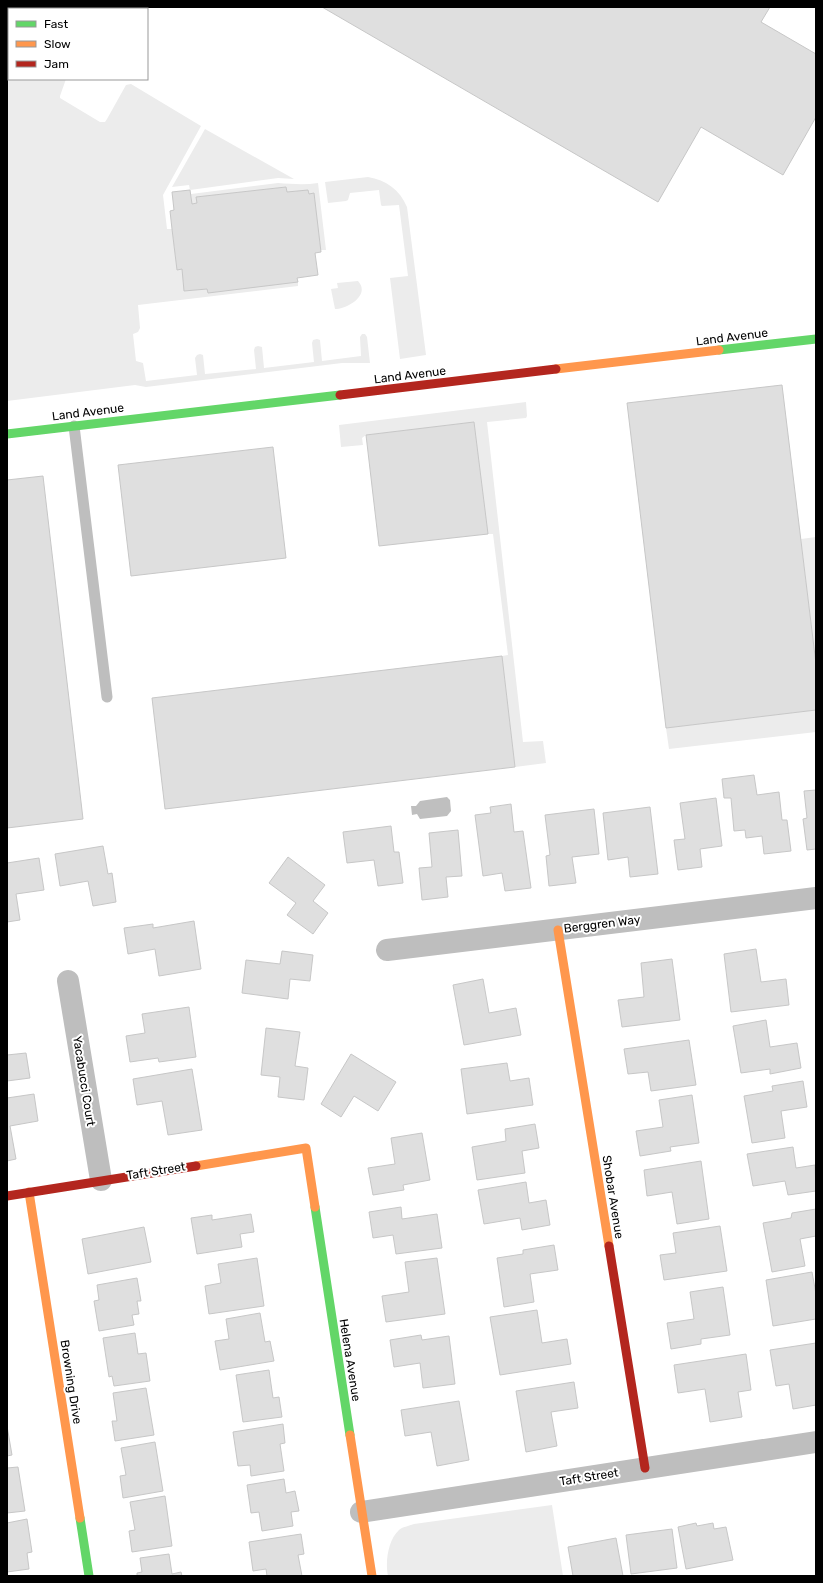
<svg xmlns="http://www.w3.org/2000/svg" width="823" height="1583" viewBox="0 0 823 1583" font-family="Rubik,sans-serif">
<rect width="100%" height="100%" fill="#fff"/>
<path fill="#ececec" d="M 9,53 L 9,79 L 66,79 L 60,96 L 60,98 L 100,122 L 105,122 L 107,119 L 126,85 L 131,84 L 201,126 L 163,195 L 167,229 L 172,229 L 177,269 L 182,269 L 184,291 L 298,282 L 298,286 L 138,305 L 140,328 L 138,332 L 133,334 L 136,361 L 143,363 L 146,381 L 197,375 L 195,358 L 197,355 L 200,354 L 203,355 L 205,374 L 256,369 L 254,350 L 255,347 L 258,346 L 262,347 L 264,368 L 314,362 L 312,343 L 313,340 L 317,339 L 320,340 L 322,361 L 361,356 L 360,337 L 362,334 L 365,334 L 367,337 L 370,363 L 342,363 L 146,387 L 135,385 L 7,401 L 7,54 Z
M 205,129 L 294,179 L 278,178 L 190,190 L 189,185 L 172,187 Z
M 368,177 C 386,180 400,190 407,207 L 426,355 L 400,359 L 390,278 L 408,276 L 399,205 L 382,206 L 381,205 L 379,190 L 350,193 L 348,200 L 346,201 L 328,203 L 325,182 Z
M 278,183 C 292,184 305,185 318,183 L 326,250 L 321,250 L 308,190 L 287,192 L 286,187 L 197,197 L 197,203 L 192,204 L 191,194 Z
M 358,281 C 371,295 347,309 335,309 L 331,289 L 338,288 L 337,283 Z
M 526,402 L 527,416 L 526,418 L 487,422 L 523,742 L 543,741 L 546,763 L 515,767 L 502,656 L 508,655 L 493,534 L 488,534 L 474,422 L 366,435 L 362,438 L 363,445 L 341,447 L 339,425 Z
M 816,537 L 816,664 L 801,539 Z
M 816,710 L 816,732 L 669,749 L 666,728 Z
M 552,1505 L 563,1576 L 388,1576 C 385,1562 388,1540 399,1530 C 402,1527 409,1526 414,1524 Z"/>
<path fill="#bfbfbf" d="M 447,797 L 450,800 L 451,811 L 447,816 L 420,819 L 417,814 L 412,815 L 411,806 L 416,806 L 420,801 Z"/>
<path fill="#dfdfdf" stroke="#c7c7c7" d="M 322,7 L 770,7 L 761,22 L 816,54 L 816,117 L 783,175 L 701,127 L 658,202 Z
M 286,187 L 287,192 L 308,190 L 309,194 L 314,193 L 321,252 L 315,253 L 318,275 L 297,278 L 298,282 L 208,293 L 207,289 L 184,291 L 182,269 L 177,270 L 172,229 L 170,211 L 174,210 L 172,192 L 190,190 L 192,204 L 197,203 L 196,197 Z
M 782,385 L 816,664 L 816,710 L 666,728 L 627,403 Z
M 474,422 L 488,534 L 379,546 L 366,435 Z
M 273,447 L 286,558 L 131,576 L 118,465 Z
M 43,476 L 83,819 L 7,828 L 7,480 Z
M 502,656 L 515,767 L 165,809 L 152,698 Z
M 754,775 L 757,795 L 779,792 L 782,820 L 787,820 L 791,851 L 764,854 L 762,836 L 746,838 L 745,830 L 734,831 L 731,798 L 724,798 L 722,779 Z
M 816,790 L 816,849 L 807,850 L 803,819 L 807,818 L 804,791 Z
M 716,798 L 722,846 L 700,849 L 702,867 L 678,870 L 674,840 L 685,839 L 680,803 Z
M 511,804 L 514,832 L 523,831 L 531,888 L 505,891 L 502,873 L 483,876 L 475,815 L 491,813 L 490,807 Z
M 650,807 L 658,874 L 630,877 L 628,857 L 608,860 L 603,813 Z
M 594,809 L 599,854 L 572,857 L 576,883 L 549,886 L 546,856 L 550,855 L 545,815 Z
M 391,826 L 394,852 L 399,852 L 403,883 L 378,886 L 374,860 L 347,863 L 343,832 Z
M 458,830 L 462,876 L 446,877 L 448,897 L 422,900 L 419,868 L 432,867 L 429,833 Z
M 103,846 L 108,874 L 112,873 L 116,902 L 93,906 L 88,881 L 60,886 L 55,854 Z
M 288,857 L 325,885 L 313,901 L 328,913 L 313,934 L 287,915 L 296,903 L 269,883 Z
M 39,858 L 44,890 L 16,894 L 20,920 L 7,922 L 7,863 Z
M 194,921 L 201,969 L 159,976 L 155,949 L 128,954 L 124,928 L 153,924 L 153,928 Z
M 756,949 L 761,982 L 786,979 L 789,1005 L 731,1012 L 724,954 Z
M 282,951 L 313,955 L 310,981 L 290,979 L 288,999 L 242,993 L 246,960 L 280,964 Z
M 672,959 L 680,1020 L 622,1027 L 618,1000 L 644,997 L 641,963 Z
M 483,979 L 489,1013 L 516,1008 L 521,1035 L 464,1045 L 453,985 Z
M 189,1007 L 196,1057 L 159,1062 L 158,1058 L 130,1062 L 126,1036 L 145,1033 L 142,1014 Z
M 766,1020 L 770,1047 L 797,1043 L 801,1068 L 770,1074 L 770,1069 L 741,1073 L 733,1026 Z
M 266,1028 L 300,1032 L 295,1066 L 308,1068 L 304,1100 L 278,1097 L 280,1077 L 261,1075 Z
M 689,1040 L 696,1085 L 651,1091 L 648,1072 L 628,1074 L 624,1049 Z
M 7,1052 L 7,1055 L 26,1053 L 30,1078 L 7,1081 Z
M 351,1054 L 396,1082 L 378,1111 L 354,1096 L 341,1117 L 321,1104 Z
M 507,1063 L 510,1081 L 529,1078 L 533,1105 L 467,1114 L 461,1069 Z
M 192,1069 L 202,1130 L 168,1135 L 162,1101 L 137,1105 L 133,1079 Z
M 803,1081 L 807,1107 L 781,1111 L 785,1138 L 752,1143 L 744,1096 L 773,1091 L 772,1086 Z
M 34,1094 L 38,1121 L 10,1126 L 16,1159 L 7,1161 L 7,1098 Z
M 692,1095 L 699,1143 L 670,1147 L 671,1151 L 640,1156 L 636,1131 L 663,1127 L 659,1100 Z
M 535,1124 L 539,1148 L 522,1151 L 525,1173 L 477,1180 L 472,1147 L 506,1141 L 505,1129 Z
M 422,1133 L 430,1180 L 403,1185 L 404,1190 L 373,1195 L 368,1168 L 395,1164 L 391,1138 Z
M 793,1147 L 796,1168 L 815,1165 L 816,1191 L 788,1195 L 785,1181 L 753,1186 L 747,1154 Z
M 701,1161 L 709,1219 L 677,1224 L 672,1192 L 647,1196 L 644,1170 Z
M 526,1182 L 529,1203 L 546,1200 L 550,1225 L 522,1230 L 520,1218 L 484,1224 L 478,1190 Z
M 401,1207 L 402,1219 L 437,1214 L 442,1248 L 396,1254 L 393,1235 L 373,1238 L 369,1212 Z
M 816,1209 L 816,1236 L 800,1239 L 805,1266 L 772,1272 L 763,1223 L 791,1218 L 792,1213 Z
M 251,1214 L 254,1232 L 240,1234 L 242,1247 L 197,1254 L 191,1218 L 212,1215 L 212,1220 Z
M 720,1226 L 727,1271 L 664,1280 L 660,1255 L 676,1253 L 673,1233 Z
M 144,1227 L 151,1262 L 88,1274 L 82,1239 Z
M 554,1245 L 558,1270 L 530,1274 L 534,1302 L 504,1307 L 497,1258 L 523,1254 L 523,1250 Z
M 257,1258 L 264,1306 L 209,1314 L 205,1286 L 221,1283 L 218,1264 Z
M 437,1258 L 445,1314 L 386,1322 L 382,1296 L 409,1292 L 405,1262 Z
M 812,1272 L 816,1294 L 816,1319 L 773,1326 L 766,1280 Z
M 137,1278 L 141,1301 L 137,1301 L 139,1314 L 132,1315 L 134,1325 L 99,1331 L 94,1301 L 99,1300 L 97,1285 Z
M 723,1287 L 730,1335 L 701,1339 L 701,1344 L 671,1349 L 667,1323 L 694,1319 L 690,1292 Z
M 537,1310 L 542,1343 L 567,1339 L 571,1364 L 500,1375 L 490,1317 Z
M 260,1313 L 265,1342 L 270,1341 L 274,1361 L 220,1370 L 215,1341 L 229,1339 L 226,1319 Z
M 135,1333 L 138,1354 L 146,1353 L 150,1381 L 114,1386 L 112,1376 L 109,1377 L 103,1338 Z
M 421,1335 L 422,1340 L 449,1336 L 455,1384 L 423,1388 L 420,1363 L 394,1367 L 390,1340 Z
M 816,1343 L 816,1405 L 793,1409 L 789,1384 L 776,1386 L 770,1350 Z
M 746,1354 L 751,1390 L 738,1392 L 742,1417 L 710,1422 L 705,1389 L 678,1393 L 674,1365 Z
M 269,1370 L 273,1398 L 279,1397 L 282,1417 L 243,1422 L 236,1375 Z
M 574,1382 L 578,1408 L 551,1412 L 557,1446 L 526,1452 L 516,1391 Z
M 146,1388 L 154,1435 L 115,1441 L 112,1421 L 117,1421 L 113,1393 Z
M 459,1401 L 469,1460 L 437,1466 L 431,1432 L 405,1436 L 401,1410 Z
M 283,1424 L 285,1443 L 280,1444 L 284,1471 L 251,1476 L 250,1465 L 238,1466 L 233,1432 Z
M 7,1426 L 12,1455 L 7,1456 Z
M 155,1442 L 163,1491 L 123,1498 L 120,1476 L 126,1475 L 121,1448 Z
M 18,1467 L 25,1511 L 7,1513 L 7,1468 Z
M 284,1479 L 286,1493 L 295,1491 L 299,1511 L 291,1512 L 293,1526 L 262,1531 L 259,1512 L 251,1513 L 247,1485 Z
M 165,1496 L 172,1546 L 132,1552 L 129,1531 L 135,1530 L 130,1502 Z
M 27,1519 L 32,1552 L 27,1553 L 29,1569 L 7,1572 L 7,1523 Z
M 696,1523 L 697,1526 L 713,1523 L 714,1529 L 726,1527 L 733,1560 L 686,1569 L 678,1527 Z
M 672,1529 L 677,1568 L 631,1574 L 626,1535 Z
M 301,1534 L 304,1554 L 298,1555 L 302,1576 L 267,1576 L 266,1569 L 253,1571 L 249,1542 Z
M 616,1538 L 623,1576 L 573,1576 L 568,1547 Z
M 169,1554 L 172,1574 L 181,1572 L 182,1576 L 137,1576 L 137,1573 L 142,1572 L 140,1558 Z"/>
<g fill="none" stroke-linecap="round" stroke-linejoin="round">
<path stroke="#bebebe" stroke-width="11" d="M 74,426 L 107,697"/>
<path stroke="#bebebe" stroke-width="22" d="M 387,950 L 816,898
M 68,981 L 101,1180
M 361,1512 L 816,1442"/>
<path stroke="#63d668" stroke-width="9" d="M 719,350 L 816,339
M 7,434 L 340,395
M 315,1207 L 350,1435
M 80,1518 L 89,1576"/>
<path stroke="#ff974d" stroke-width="9" d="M 556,369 L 719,350
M 558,930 L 609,1246
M 196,1166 L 306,1148 L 315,1207
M 29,1192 L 80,1518
M 350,1435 L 372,1576"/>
<path stroke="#b3261e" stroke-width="9" d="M 340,395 L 556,369
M 7,1196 L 196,1166
M 609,1246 L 645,1468"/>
</g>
<g text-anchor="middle" stroke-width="4" stroke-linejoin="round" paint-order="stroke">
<g font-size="12" fill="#000" stroke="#fff">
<text transform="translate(732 337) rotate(-7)" y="4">Land Avenue</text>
<text transform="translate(410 375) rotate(-7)" y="4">Land Avenue</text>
<text transform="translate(88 412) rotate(-7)" y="4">Land Avenue</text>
<text transform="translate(602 924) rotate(-7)" y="4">Berggren Way</text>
<text transform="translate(84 1081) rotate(81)" y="4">Yacabucci Court</text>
<text transform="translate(156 1171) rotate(-9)" y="4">Taft Street</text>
<text transform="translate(613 1197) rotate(81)" y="4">Shobar Avenue</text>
<text transform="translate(350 1360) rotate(81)" y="4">Helena Avenue</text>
<text transform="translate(71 1382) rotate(81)" y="4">Browning Drive</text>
<text transform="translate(589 1477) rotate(-9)" y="4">Taft Street</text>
</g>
</g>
<rect width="823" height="1583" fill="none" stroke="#000000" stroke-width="16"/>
<rect x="8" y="8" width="140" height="72" fill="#ffffff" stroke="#999999"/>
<rect x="16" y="21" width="20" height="6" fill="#63d668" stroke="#999999"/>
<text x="44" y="28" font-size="12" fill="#000000">Fast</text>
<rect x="16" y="41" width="20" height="6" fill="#ff974d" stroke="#999999"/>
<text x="44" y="48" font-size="12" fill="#000000">Slow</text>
<rect x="16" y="61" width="20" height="6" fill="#b3261e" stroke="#999999"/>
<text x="44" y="68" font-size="12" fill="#000000">Jam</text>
</svg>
